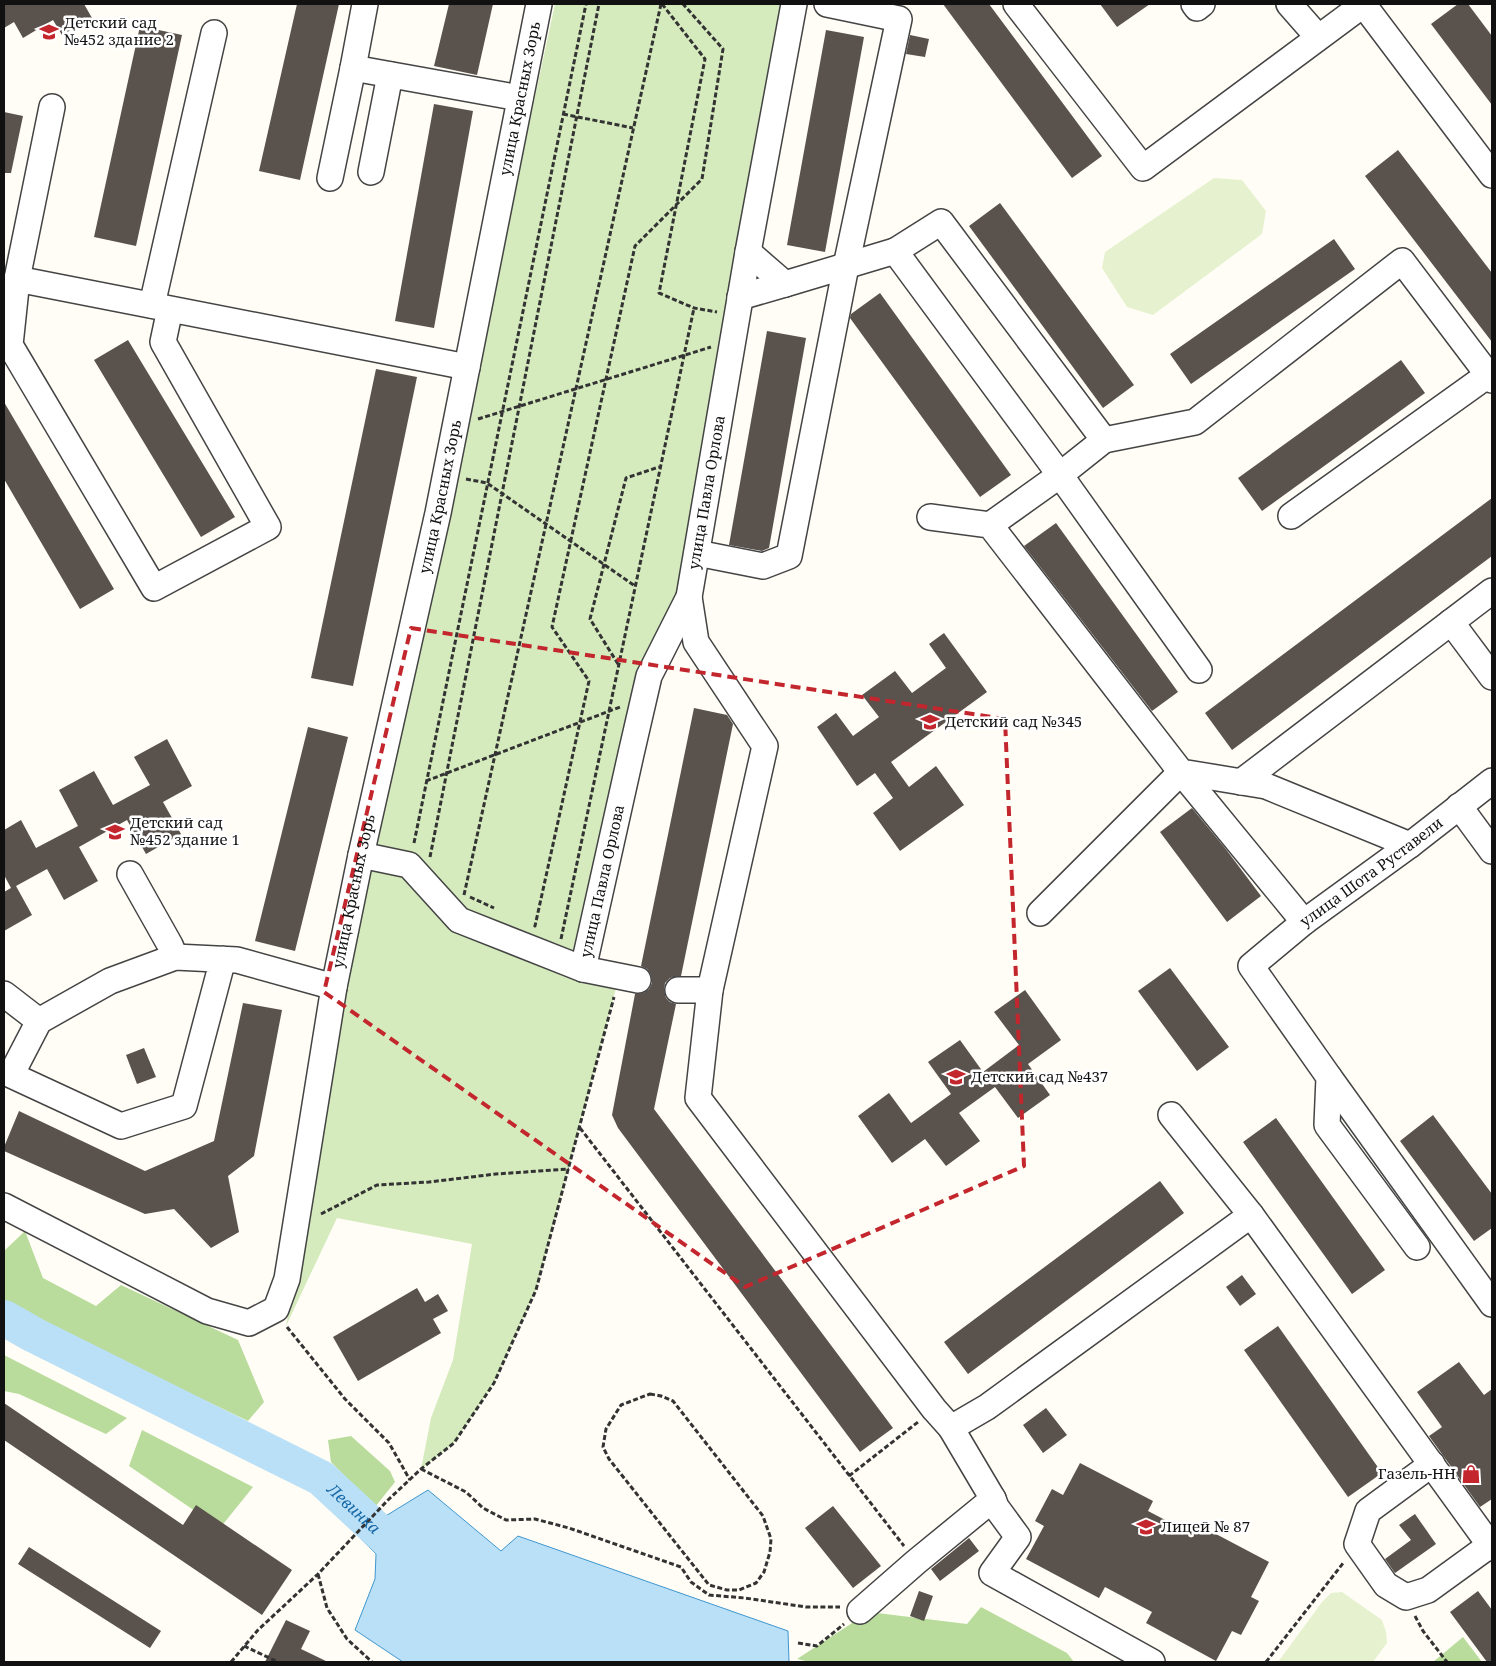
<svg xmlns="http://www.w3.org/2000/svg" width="1496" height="1666" viewBox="0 0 1496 1666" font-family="'Noto Serif',serif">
<rect width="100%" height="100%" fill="#fffdf5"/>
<path fill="#d5ebbd" d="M 555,4 L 794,4 L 689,597 L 649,676 L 583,969 L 619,977 L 536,1290 L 494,1383 L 454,1443 L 421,1469 L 431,1418 L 453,1360 L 472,1244 L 337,1218 L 286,1326 L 344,991 L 371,857 Z"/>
<path fill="#b9dc9c" d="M 25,1231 L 43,1278 L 96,1306 L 121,1285 L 238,1340 L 264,1402 L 248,1421 L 4,1304 L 4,1251 Z
M 4,1355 L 127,1418 L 106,1434 L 19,1394 L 4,1391 Z
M 142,1430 L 253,1487 L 220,1528 L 129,1466 Z
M 351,1436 L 390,1471 L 395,1482 L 375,1507 L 331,1462 L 328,1440 Z
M 981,1607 L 1067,1653 L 1074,1662 L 810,1662 L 797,1659 L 869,1612 L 967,1624 Z
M 1463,1637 L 1482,1662 L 1433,1662 Z"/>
<path fill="#e6f2cf" d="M 1214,178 L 1242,180 L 1266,211 L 1262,234 L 1153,315 L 1127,307 L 1102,268 L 1105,252 Z
M 1342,1592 L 1382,1620 L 1386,1632 L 1387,1643 L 1373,1662 L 1278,1662 L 1322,1602 L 1331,1593 Z"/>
<path fill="#b9e0f7" stroke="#3f96cf" d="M 428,1490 L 501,1551 L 518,1536 L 788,1631 L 789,1662 L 403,1662 L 355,1630 L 375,1579 L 376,1554 L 360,1538 L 371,1525 Z"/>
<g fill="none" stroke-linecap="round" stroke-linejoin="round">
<path stroke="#b9e0f7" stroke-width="36" id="s1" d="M 4,1318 L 34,1335 L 321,1478 L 390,1542 L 411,1554"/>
</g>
<path fill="#5a524d" d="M 4,4 L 84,4 L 92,18 L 62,35 L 53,20 L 23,38 L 14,22 L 4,28 Z
M 297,4 L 339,4 L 300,180 L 259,171 Z
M 449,4 L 493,4 L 477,75 L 434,66 Z
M 943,4 L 989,4 L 1102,156 L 1072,178 Z
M 1100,4 L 1150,4 L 1117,27 Z
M 1458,4 L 1468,4 L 1492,36 L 1492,105 L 1431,24 Z
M 140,26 L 182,35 L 136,246 L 94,237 Z
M 826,30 L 864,37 L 825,252 L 787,245 Z
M 910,35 L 929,39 L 925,57 L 906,54 Z
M 434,104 L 473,111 L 434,328 L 395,321 Z
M 4,112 L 23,116 L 11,173 L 4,173 Z
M 1398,150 L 1492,273 L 1492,342 L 1365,176 Z
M 1000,203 L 1134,385 L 1103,408 L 969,226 Z
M 1334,239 L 1355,269 L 1191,384 L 1170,354 Z
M 880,293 L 1011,475 L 980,497 L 850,318 L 851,314 Z
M 767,331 L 806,338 L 769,548 L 762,551 L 729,545 Z
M 128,340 L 235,517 L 201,537 L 94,360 Z
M 1401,360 L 1425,393 L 1262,511 L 1238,478 Z
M 376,369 L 417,377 L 353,686 L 311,678 Z
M 4,402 L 114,589 L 80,609 L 4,479 Z
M 1492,498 L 1492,556 L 1232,750 L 1205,713 Z
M 1056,523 L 1178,692 L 1152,711 L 1024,546 Z
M 944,633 L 987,692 L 891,762 L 909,787 L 936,766 L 964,805 L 900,851 L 873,813 L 893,798 L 875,773 L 857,786 L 817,727 L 836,713 L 853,736 L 879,717 L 862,695 L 895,671 L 912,693 L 946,668 L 929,644 Z
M 694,708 L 727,715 L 733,724 L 681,976 L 670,978 L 665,983 L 664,990 L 666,998 L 670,1002 L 676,1004 L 654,1109 L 893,1428 L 860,1452 L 618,1128 L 612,1115 L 635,994 L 643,993 L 649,989 L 652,983 L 651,975 L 647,969 L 641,966 Z
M 308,727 L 348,737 L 295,951 L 255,941 Z
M 167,739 L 192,786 L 163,802 L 181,834 L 146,854 L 127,820 L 79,847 L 98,881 L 64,900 L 47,869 L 16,886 L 32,915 L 4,931 L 4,892 L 11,888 L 4,875 L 4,830 L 21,820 L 36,848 L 78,826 L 59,790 L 94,771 L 113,805 L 150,785 L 134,757 Z
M 1192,808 L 1225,848 L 1261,896 L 1227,922 L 1160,832 Z
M 1170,968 L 1229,1047 L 1197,1071 L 1138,991 Z
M 1025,990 L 1061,1040 L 1028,1064 L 1050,1095 L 1018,1118 L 995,1087 L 959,1113 L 980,1141 L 946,1166 L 925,1139 L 892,1163 L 858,1116 L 889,1093 L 911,1123 L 951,1094 L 928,1062 L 960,1040 L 983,1072 L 1019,1045 L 994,1012 Z
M 243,1003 L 282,1010 L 254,1156 L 228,1176 L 239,1232 L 211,1248 L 174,1209 L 145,1214 L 4,1151 L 4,1147 L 19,1111 L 145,1171 L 214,1141 Z
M 144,1048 L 156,1077 L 137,1084 L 126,1055 Z
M 1433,1115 L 1492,1194 L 1492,1228 L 1474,1241 L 1400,1141 Z
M 1276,1118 L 1385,1270 L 1352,1294 L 1243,1142 Z
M 1160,1181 L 1184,1213 L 968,1374 L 944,1342 Z
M 1242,1275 L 1256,1294 L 1240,1306 L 1226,1287 Z
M 417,1288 L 425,1302 L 438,1294 L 448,1311 L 433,1319 L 441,1333 L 358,1381 L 333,1337 Z
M 1278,1326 L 1382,1473 L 1348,1497 L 1244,1350 Z
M 1459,1362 L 1484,1395 L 1492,1389 L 1492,1499 L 1480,1507 L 1429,1436 L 1442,1427 L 1417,1392 Z
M 4,1403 L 183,1525 L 196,1505 L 292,1570 L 262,1615 L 4,1440 Z
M 1046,1408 L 1067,1435 L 1043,1453 L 1023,1425 Z
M 1080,1463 L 1153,1501 L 1148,1511 L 1192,1534 L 1197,1524 L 1269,1562 L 1251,1597 L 1259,1601 L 1241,1635 L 1232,1631 L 1216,1661 L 1146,1623 L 1152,1612 L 1105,1587 L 1099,1598 L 1026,1559 L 1044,1526 L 1035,1521 L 1052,1489 L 1063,1495 Z
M 833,1506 L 881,1566 L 853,1588 L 805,1528 Z
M 1415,1514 L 1436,1544 L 1395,1573 L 1385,1559 L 1411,1540 L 1399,1525 Z
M 969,1538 L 979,1551 L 940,1581 L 931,1569 Z
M 29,1547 L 161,1631 L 150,1648 L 18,1564 Z
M 919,1591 L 933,1596 L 924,1621 L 910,1616 Z
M 1478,1591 L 1492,1610 L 1492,1662 L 1487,1662 L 1450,1612 Z
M 286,1620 L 310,1631 L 301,1649 L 328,1662 L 265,1662 Z"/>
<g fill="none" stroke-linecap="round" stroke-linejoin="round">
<g stroke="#444" stroke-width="28">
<g id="minor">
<path d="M 365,4 L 353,68 L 520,98"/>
<path d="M 1016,4 L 1143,168 L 1364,4"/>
<path d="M 1194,4 L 1197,8 L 1202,4"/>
<path d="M 1289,4 L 1318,37"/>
<path d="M 1363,4 L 1492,175"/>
<path d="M 371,172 L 390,75"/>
<path d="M 330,178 L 353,68"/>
<path d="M 895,251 L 941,222 L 1104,440 L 1060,475 L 990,525"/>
<path d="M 17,279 L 52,107"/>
<path d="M 785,284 L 895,251 L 1060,475 L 1199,670"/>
<path d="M 740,297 L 785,284 L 748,252"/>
<path d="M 152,305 L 214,33"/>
<path d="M 170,309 L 163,342 L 268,527 L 154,588 L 10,345 L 17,279 L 467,367"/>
<path d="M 1104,440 L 1195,422 L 1402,261 L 1492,380"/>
<path d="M 1291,516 L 1488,375"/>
<path d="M 930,517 L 990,525 L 1181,772 L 1266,786 L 1410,845"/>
<path d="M 697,553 L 763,566 L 789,556 L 846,266 L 899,19 L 827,4"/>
<path d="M 689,597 L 696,642 L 765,746 L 710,990"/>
<path d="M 1451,622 L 1492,677"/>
<path d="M 1241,782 L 1492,591"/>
<path d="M 1459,806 L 1492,851"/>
<path d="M 361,855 L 409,865 L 459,920 L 583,969 L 638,980"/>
<path d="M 130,874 L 170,945 L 175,957"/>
<path d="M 1040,913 L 1181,772 L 1304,922"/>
<path d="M 223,959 L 184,1106 L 121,1126 L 11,1075 L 39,1021 L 110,981 L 175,957 L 237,960 L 334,987"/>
<path id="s2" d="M 583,969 L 631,754 L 649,676 L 689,597 L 748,252 L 794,4"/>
<path d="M 678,990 L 710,990 L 698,1098 L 934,1409 L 951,1428 L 987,1407 L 1251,1215"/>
<path d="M 4,994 L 39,1021"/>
<path d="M 1329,1077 L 1492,1304"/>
<path d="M 1171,1115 L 1251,1215 L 1492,1548"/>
<path id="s3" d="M 4,1206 L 207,1311 L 249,1323 L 276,1309 L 287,1279 L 334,987 L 361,855 L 438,513 L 539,4"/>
<path id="s4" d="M 1417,1247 L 1327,1125 L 1329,1077 L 1251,966 L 1304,922 L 1410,845 L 1492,781"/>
<path d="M 1432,1464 L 1368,1511 L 1357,1544 L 1386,1585 L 1406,1597 L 1428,1590 L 1490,1545"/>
<path d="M 993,1499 L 996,1507 L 1018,1537 L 992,1573 L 1152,1662"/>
<path d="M 860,1611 L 916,1562 L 993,1499 L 951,1428"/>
</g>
</g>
<path stroke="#333" stroke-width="3" stroke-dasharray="5 2.5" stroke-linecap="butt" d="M 662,4 L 705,59 L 659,293 L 694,308 L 717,312
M 563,114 L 633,128
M 478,419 L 711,347
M 466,479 L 487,483 L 635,586
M 618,664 L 590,619 L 626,478 L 659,467
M 426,781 L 620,707
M 414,843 L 586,4
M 430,857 L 599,4
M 464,895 L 661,4
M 470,897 L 494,908
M 534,925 L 535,926 L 589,681 L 552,627 L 635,246 L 702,179 L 723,49 L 683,4
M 561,939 L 694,308
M 580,1128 L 904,1546
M 321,1214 L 377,1185 L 429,1182 L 496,1174 L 569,1169
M 287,1327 L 345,1399 L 389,1443 L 410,1480
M 650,1394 L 661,1396 L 673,1401 L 763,1516 L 771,1539 L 770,1552 L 764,1572 L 756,1583 L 739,1590 L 727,1590 L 709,1585 L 609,1459 L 603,1447 L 606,1429 L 621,1405 Z
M 421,1469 L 466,1492 L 483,1508 L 506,1520 L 535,1519 L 569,1528 L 681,1567 L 691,1582 L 709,1595 L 745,1598 L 806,1607 L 840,1607
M 849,1476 L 918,1422
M 318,1574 L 327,1608 L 347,1639 L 372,1662
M 1415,1616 L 1423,1631 L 1447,1662
M 798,1643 L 817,1646 L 844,1624
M 244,1646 L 278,1662
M 231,1662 L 258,1630 L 318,1574 L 388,1500 L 421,1469 L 454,1443 L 494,1383 L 536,1290 L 614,997
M 1266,1662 L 1344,1562"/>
<use href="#minor" stroke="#fff" stroke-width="25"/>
</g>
<path fill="none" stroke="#c4262e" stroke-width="4" stroke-dasharray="10 6" stroke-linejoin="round" d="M 411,628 L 1005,719 L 1024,1166 L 745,1287 L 324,992 Z"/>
<defs>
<g id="school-bare" transform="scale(1.5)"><path d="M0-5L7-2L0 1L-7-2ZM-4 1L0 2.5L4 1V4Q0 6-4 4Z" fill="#c4262e" stroke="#fff" stroke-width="2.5" paint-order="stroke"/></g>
<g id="shop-bare" transform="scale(1.5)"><path d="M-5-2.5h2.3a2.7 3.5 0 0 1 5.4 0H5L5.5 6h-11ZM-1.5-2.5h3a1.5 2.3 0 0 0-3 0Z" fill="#c4262e" stroke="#fff" stroke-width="2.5" paint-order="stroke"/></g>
</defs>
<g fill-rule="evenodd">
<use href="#school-bare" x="49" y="32"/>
<use href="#school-bare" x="930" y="722"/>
<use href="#school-bare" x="115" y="832"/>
<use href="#school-bare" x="956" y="1077"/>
<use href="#shop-bare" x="1471" y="1474"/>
<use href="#school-bare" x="1146" y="1527"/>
</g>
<g text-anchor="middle" stroke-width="5" stroke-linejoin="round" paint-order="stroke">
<g font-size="15" fill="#111" stroke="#fff" text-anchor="start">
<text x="64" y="28">Детский сад<tspan x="64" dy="17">№452 здание 2</tspan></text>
<text x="945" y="727">Детский сад №345</text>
<text x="130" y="828">Детский сад<tspan x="130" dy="17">№452 здание 1</tspan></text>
<text x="971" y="1082">Детский сад №437</text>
<text x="1456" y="1479" text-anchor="end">Газель-НН</text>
<text x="1161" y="1532">Лицей № 87</text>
</g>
<g font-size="15" fill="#111" stroke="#fff">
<text dy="5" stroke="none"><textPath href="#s3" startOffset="1538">улица Красных Зорь</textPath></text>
<text dy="5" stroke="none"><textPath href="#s2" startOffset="495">улица Павла Орлова</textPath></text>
<text dy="5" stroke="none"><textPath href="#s3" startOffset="1132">улица Красных Зорь</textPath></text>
<text dy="5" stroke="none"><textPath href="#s4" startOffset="488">улица Шота Руставели</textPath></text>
<text dy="5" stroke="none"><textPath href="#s2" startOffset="90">улица Павла Орлова</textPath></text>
<text dy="5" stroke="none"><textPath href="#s3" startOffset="728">улица Красных Зорь</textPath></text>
</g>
<g font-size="16" font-style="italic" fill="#1768a6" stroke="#fff">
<text dy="6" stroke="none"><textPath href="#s1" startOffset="400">Левинка</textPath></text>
</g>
</g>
<rect width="1496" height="1666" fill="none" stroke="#111111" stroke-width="10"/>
</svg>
